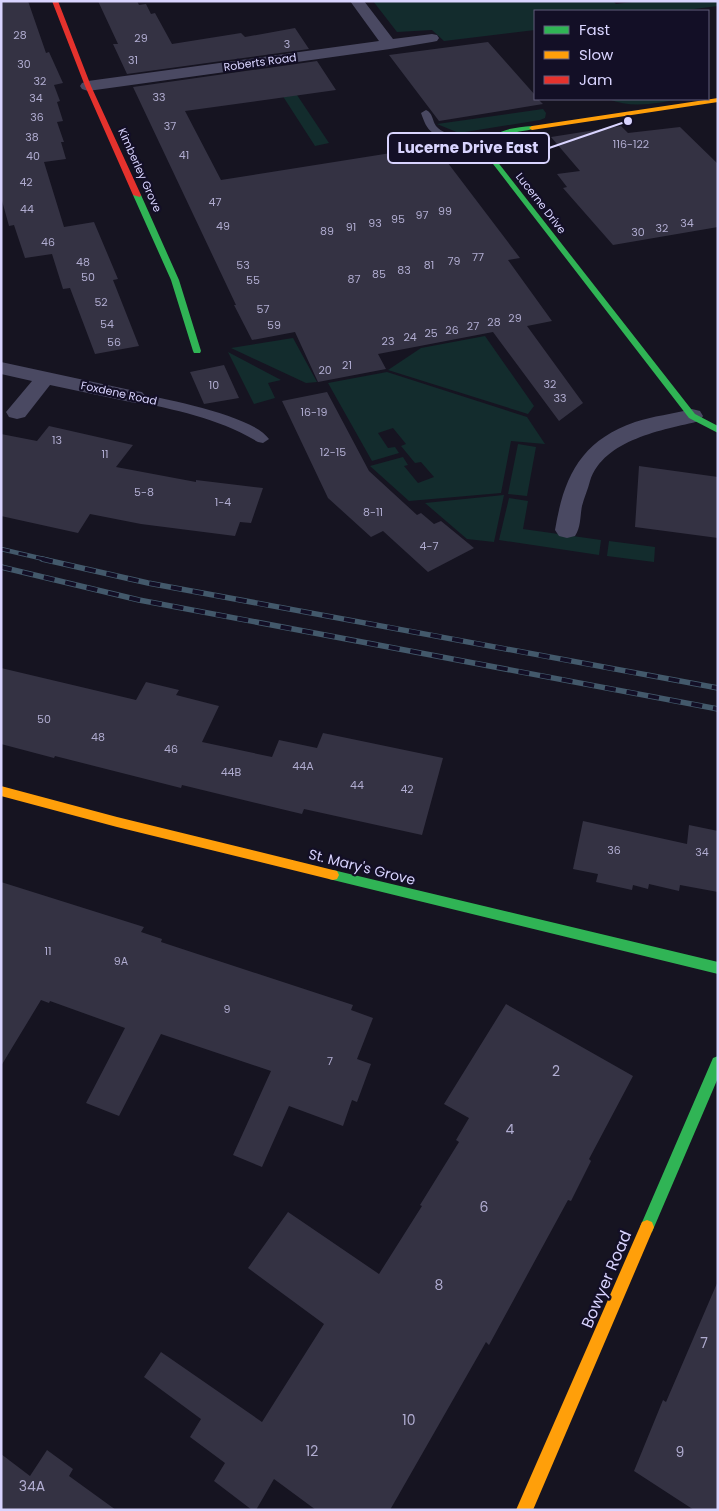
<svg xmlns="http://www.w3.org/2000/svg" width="719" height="1511" viewBox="0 0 719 1511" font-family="Poppins,sans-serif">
<rect width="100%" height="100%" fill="#161421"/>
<path fill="#132c2d" d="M 373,1 L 613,1 L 616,4 L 640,1 L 718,1 L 718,6 L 678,11 L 535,11 L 535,30 L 444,41 L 432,30 L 397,32 Z
M 279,68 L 329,143 L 315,146 L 266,70 Z
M 608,99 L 682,99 C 656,103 633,109 608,99 Z
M 543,109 L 546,113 L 545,118 L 540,120 L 459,133 L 437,124 Z
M 485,336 L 534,406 L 528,414 L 388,370 L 421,348 Z
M 293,338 L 317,382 L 306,383 L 231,348 Z
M 228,352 L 281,380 L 268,383 L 275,398 L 254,404 Z
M 387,372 L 527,417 L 545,444 L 511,441 L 501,493 L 409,501 L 370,466 L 403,457 L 408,465 L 404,466 L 418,483 L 434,477 L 421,462 L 415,463 L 401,446 L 406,444 L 393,428 L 378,433 L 388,448 L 395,447 L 399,453 L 372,461 L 328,383 Z
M 518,444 L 536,447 L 527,496 L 508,494 Z
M 504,495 L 494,542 L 467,539 L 425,503 Z
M 509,498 L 528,501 L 523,529 L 601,540 L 599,555 L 499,540 Z
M 609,541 L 655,547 L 654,562 L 607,556 Z"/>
<path fill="#343243" d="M 1,1 L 28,1 L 46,53 L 49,52 L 63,83 L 54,85 L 60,101 L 57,102 L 63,121 L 57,122 L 64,142 L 61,142 L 66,159 L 44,162 L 64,227 L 94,222 L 118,279 L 113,280 L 139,346 L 95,354 L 70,288 L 63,289 L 52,254 L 25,258 L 14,225 L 9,226 L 1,197 Z
M 98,1 L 137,1 L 139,5 L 146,4 L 151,14 L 155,13 L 172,44 L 241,33 L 245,37 L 295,28 L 309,49 L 127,74 L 113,44 L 118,44 Z
M 488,42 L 535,95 L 535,99 L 538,99 L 543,104 L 439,121 L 389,55 Z
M 317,61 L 336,90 L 185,111 L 221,180 L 435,146 L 520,258 L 508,260 L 552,321 L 527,326 L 583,403 L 559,421 L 493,332 L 378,354 L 386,369 L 318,382 L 295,332 L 252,340 L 234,305 L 236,305 L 133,87 Z
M 621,126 L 628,133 L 680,127 L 718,164 L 718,227 L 613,245 L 563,188 L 567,187 L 557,174 L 580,171 L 551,137 Z
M 224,365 L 239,398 L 204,404 L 190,372 Z
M 327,392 L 369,471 L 417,515 L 421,513 L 434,524 L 441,521 L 474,548 L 428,572 L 383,531 L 371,537 L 328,498 L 282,401 Z
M 49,426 L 133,445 L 116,467 L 196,482 L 196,480 L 263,488 L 251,523 L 240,522 L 235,536 L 141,524 L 90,514 L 78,533 L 1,516 L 1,434 L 37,441 Z
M 639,466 L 718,477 L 718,538 L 635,527 Z
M 1,668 L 136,700 L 146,682 L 179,690 L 176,695 L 219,706 L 202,742 L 272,757 L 279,740 L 317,748 L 323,733 L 443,758 L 422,835 L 304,809 L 302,814 L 182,785 L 181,788 L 55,756 L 54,758 L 1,744 Z
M 583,821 L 687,844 L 689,825 L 718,831 L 718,892 L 680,885 L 679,891 L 649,884 L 648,889 L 633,885 L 632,890 L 596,882 L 598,874 L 573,869 Z
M 1,882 L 144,927 L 141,932 L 162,939 L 161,942 L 353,1005 L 351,1010 L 373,1018 L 357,1059 L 371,1064 L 357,1102 L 352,1100 L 343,1126 L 289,1106 L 262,1167 L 233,1155 L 271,1071 L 161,1034 L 119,1116 L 86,1103 L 125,1028 L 50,1001 L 49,1003 L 41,1000 L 1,1066 Z
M 506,1004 L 633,1076 L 589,1159 L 591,1161 L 571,1201 L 568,1200 L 489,1345 L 486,1342 L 390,1510 L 316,1510 L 274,1479 L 256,1510 L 252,1510 L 214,1481 L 225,1463 L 190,1437 L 201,1419 L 144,1377 L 161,1352 L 262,1422 L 324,1324 L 248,1268 L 288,1212 L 379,1274 L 422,1206 L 420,1205 L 459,1142 L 456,1140 L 469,1118 L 444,1104 Z
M 718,1281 L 718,1510 L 694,1510 L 634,1471 L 663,1400 L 666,1402 Z
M 47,1450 L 73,1469 L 69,1476 L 116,1510 L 1,1510 L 1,1454 L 30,1476 Z"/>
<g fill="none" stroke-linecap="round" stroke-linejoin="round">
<path fill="#4a4962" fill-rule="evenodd" d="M 426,110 C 433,113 432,120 436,126 C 447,139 473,137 489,138 L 494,141 C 485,148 443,140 433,133 C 426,128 424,121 421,113 Z
M 135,393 C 165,399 252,415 269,439 L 263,443 L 258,442 C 216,417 177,411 131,400 L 129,397 L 131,394 Z"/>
<path fill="#4a4962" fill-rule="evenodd" d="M 350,1 L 364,1 L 393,39 L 432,34 L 437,35 L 439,38 L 437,41 L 432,42 L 390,49 L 88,91 L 82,89 L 80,86 L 82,83 L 88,81 L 379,41 Z
M 1,362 L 135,391 L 142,392 L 146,397 L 142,402 L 135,403 L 50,385 L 25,417 L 17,419 L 9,417 L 6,412 L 32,381 L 1,374 Z
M 692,409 L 700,411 L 703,416 L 700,421 C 663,430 604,439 590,481 C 588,489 584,498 582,506 C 580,516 581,527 575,536 L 567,538 L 559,536 L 555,530 C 564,476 581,441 635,422 C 653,416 673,414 692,409 Z"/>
<path fill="#30b455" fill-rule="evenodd" d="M 532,126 L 535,128 L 534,129 C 517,133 496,131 489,151 L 695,414 L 718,426 L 718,433 L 689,418 L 483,151 C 490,129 512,128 532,126 Z
M 134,193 L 141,195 L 179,280 L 201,351 L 200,353 L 194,353 L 193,351 L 171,280 L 133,195 Z
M 333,870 L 718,962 L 718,974 L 333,880 L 329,879 L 327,875 L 329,871 Z
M 718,1056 L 718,1078 L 652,1232 L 647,1234 L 642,1232 L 640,1227 L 713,1058 Z"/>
<path fill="#ff9f0a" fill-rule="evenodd" d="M 718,98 L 718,102 L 532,130 L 529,128 L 532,126 Z
M 1,786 L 117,817 L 333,870 L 337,871 L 339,875 L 337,879 L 333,880 L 117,827 L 1,796 Z
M 647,1220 L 652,1222 L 654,1227 L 533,1510 L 516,1510 L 642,1222 Z"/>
<path fill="#e5322d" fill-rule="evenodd" d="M 52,1 L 58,1 L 91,86 L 141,195 L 140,197 L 133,195 L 85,86 Z"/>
<g stroke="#43596b" stroke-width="4.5">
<path id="rail-far1" d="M 1,549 L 48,560"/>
</g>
<g stroke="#43596b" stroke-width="5.5">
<path id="rail" d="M 42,559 L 148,583 L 718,688
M 1,567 L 139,600 L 718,709"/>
</g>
<use href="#rail-far1" stroke="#130f26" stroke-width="3" stroke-dasharray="9" stroke-linecap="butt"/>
<use href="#rail" stroke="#130f26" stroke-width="4" stroke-dasharray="11" stroke-linecap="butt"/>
</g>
<g text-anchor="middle" stroke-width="4.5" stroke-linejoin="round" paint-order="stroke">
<g font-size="11" fill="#b0acd0">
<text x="20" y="39">28</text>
<text x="141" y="42">29</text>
<text x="287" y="48">3</text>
<text x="133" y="64">31</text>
<text x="24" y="68">30</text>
<text x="40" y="85">32</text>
<text x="159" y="101">33</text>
<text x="36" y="102">34</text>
<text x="37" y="121">36</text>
<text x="170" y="130">37</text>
<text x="32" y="141">38</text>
<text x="631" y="148">116-122</text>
<text x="184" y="159">41</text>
<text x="33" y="160">40</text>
<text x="26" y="186">42</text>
<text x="215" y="206">47</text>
<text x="27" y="213">44</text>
<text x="445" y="215">99</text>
<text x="422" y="219">97</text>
<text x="398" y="223">95</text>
<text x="375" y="227">93</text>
<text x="687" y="227">34</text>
<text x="223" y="230">49</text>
<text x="351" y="231">91</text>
<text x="662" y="232">32</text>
<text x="327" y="235">89</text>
<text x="638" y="236">30</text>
<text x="48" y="246">46</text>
<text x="478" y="261">77</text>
<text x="454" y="265">79</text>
<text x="83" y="266">48</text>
<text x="243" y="269">53</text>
<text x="429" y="269">81</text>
<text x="404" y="274">83</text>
<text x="379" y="278">85</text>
<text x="88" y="281">50</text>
<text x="354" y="283">87</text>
<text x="253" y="284">55</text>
<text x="101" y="306">52</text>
<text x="263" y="313">57</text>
<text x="515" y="322">29</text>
<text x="494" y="326">28</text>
<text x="107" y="328">54</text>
<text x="274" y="329">59</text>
<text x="473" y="330">27</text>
<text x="452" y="334">26</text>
<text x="431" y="337">25</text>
<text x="410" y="341">24</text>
<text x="388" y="345">23</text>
<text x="114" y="346">56</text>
<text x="347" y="369">21</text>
<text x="325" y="374">20</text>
<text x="550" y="388">32</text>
<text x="214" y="389">10</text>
<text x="560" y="402">33</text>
<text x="314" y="416">16-19</text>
<text x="57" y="444">13</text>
<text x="333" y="456">12-15</text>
<text x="105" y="458">11</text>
<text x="144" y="496">5-8</text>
<text x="223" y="506">1-4</text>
<text x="373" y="516">8-11</text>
<text x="429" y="550">4-7</text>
<text x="44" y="723">50</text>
<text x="98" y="741">48</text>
<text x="171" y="753">46</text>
<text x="303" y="770">44A</text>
<text x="231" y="776">44B</text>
<text x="357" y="789">44</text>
<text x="407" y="793">42</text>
<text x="614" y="854">36</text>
<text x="702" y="856">34</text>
<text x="48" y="955">11</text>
<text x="121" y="965">9A</text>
<text x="227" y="1013">9</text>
<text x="330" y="1065">7</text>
</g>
<g font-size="11" fill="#d9d4ff" stroke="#130f26">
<text transform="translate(260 62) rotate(-8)" y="4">Roberts Road</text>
<text transform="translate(140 170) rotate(66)" y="4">Kimberley Grove</text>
<text transform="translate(541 203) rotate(52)" y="4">Lucerne Drive</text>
<text transform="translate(119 393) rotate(12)" y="4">Foxdene Road</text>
</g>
<g font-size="14" fill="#d9d4ff" stroke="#130f26">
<text transform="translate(362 867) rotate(14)" y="5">St. Mary's Grove</text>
</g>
<g font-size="14" fill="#b0acd0">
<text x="556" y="1076">2</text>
<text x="510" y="1134">4</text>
<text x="484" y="1212">6</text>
<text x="439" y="1290">8</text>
<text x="704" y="1348">7</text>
<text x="409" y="1425">10</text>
<text x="312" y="1456">12</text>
<text x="680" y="1457">9</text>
<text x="32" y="1491">34A</text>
</g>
<g font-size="16" fill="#d9d4ff" stroke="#130f26">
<text transform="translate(606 1279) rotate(-67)" y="6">Bowyer Road</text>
</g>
</g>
<path fill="none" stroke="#d9d4ff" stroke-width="2" d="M628 121L549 148"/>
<circle fill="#d9d4ff" stroke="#130f26" stroke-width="2" cx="628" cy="121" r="5"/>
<rect fill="#130f26" stroke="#d9d4ff" stroke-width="2" x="388" y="133" width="161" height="30" rx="5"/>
<g font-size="15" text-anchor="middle" font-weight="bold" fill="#d9d4ff">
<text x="468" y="153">Lucerne Drive East</text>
</g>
<rect width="719" height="1511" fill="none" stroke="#d9d4ff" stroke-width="5"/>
<rect x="534" y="10" width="175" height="90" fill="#130f26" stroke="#625e7d"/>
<rect x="544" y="26" width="25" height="8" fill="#30b455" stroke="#625e7d"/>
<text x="579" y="35" font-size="15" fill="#d9d4ff">Fast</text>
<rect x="544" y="51" width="25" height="8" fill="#ff9f0a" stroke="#625e7d"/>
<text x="579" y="60" font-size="15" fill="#d9d4ff">Slow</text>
<rect x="544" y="76" width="25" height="8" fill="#e5322d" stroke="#625e7d"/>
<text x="579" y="85" font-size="15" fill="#d9d4ff">Jam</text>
</svg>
